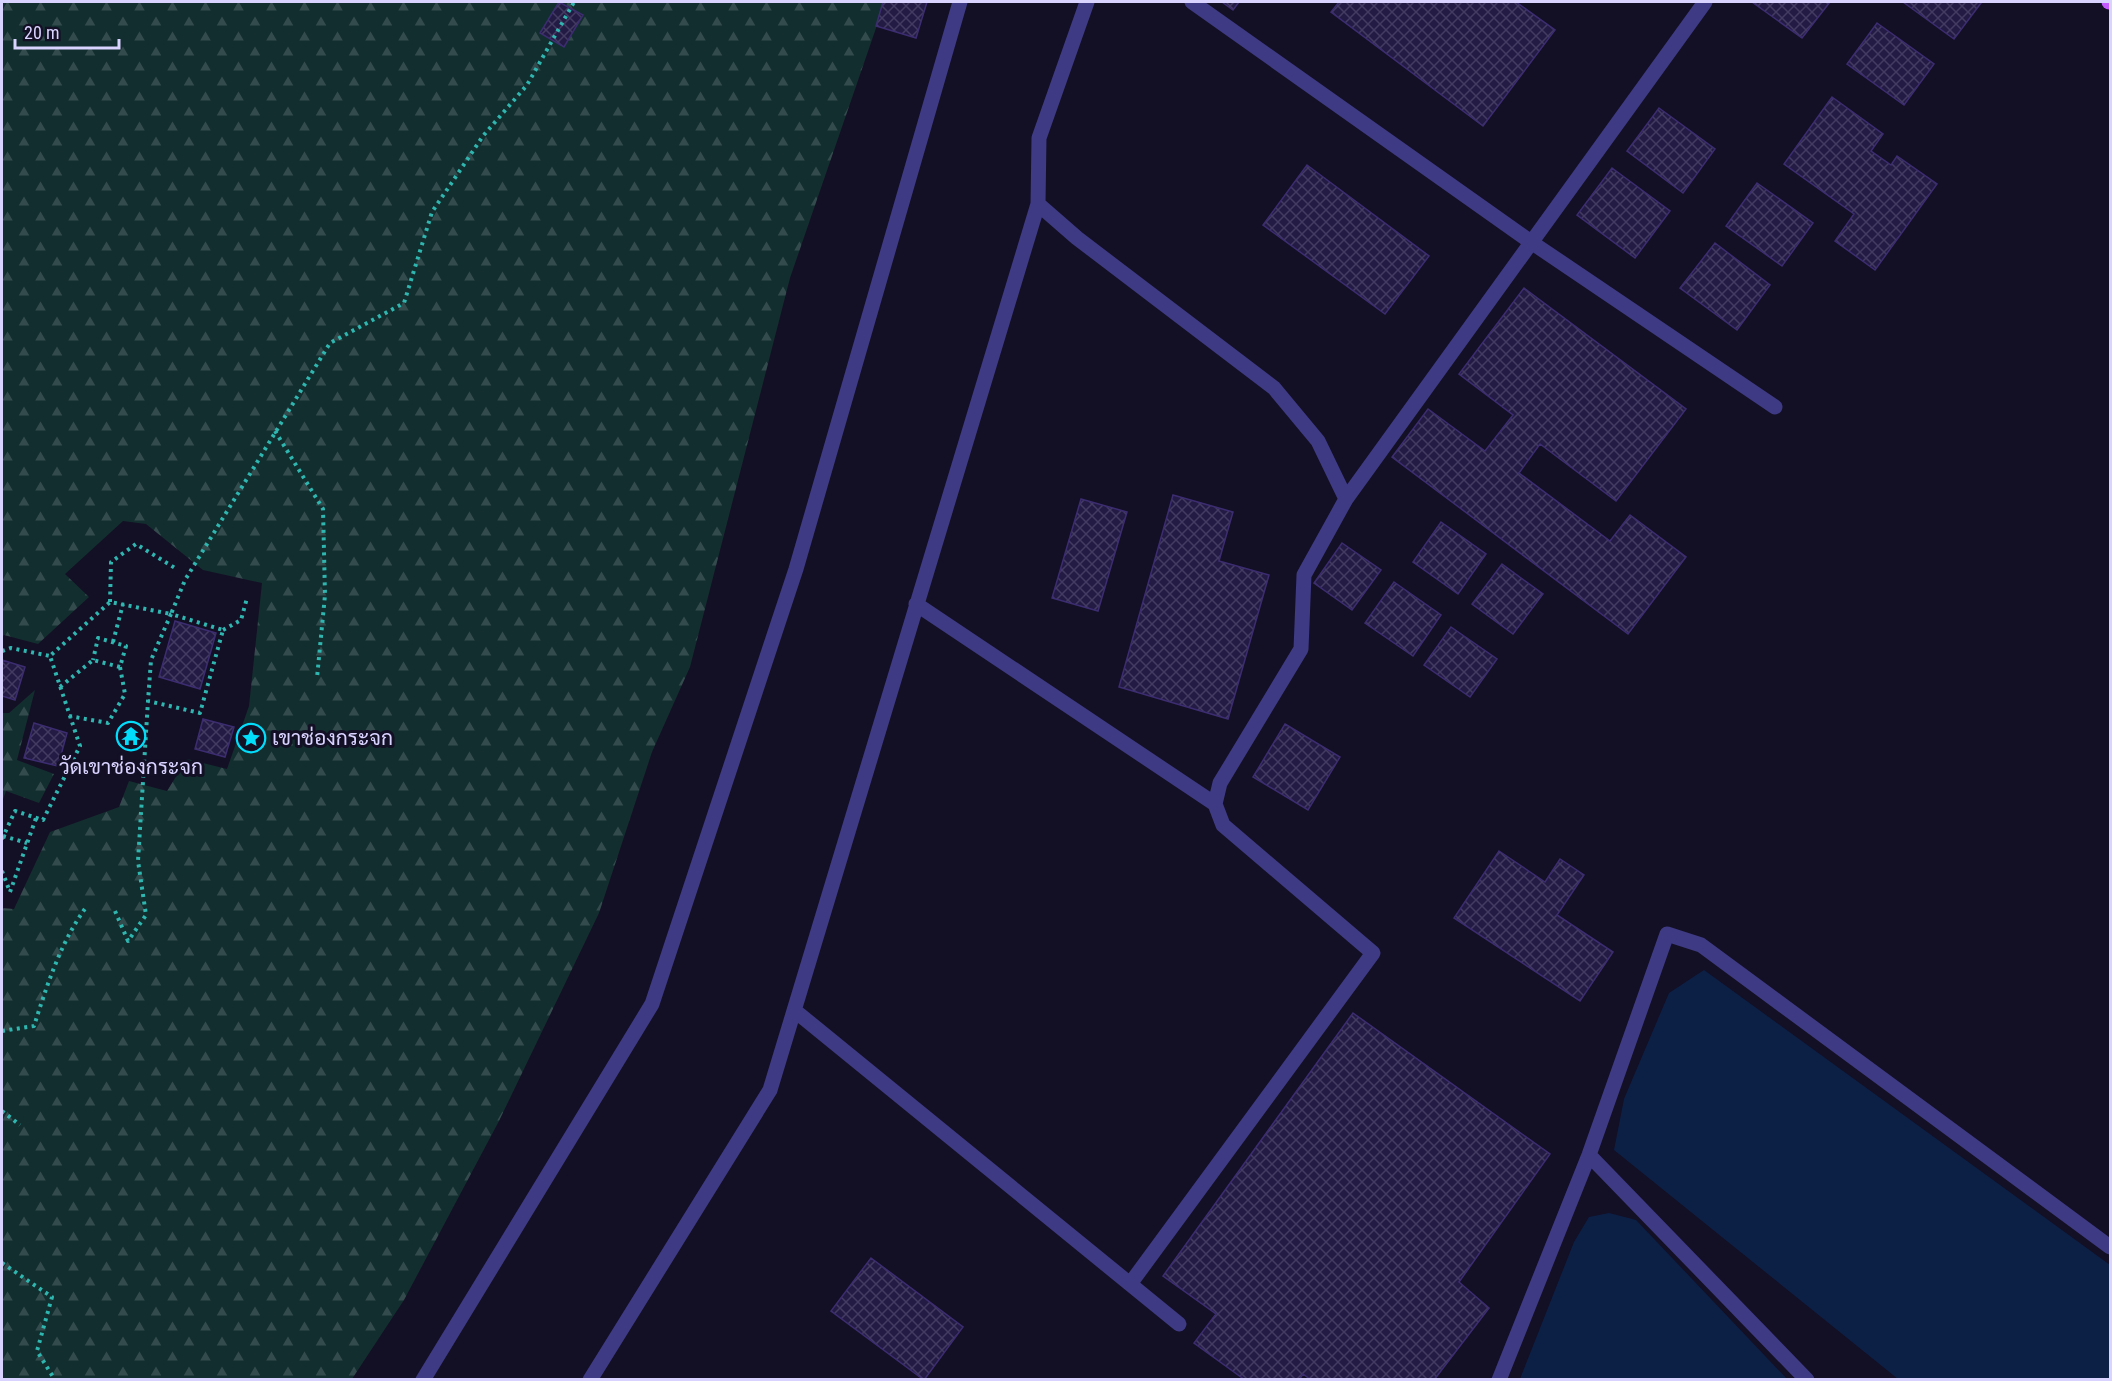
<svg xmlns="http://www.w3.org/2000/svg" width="2112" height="1381" viewBox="0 0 2112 1381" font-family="'Roboto Condensed',Sarabun,sans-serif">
<defs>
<pattern id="forest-firs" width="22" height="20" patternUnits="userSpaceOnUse" patternTransform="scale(1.5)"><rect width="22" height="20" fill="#122e2e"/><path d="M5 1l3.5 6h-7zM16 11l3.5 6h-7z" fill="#344b4d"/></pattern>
<pattern id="building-cross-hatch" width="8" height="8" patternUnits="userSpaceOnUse" patternTransform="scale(1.5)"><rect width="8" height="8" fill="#241b45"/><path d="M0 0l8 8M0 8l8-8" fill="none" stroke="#433b61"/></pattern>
</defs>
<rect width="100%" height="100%" fill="#130f25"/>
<path fill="url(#forest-firs)" d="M 2,2 L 559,2 L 540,33 L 564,47 L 583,15 L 561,2 L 885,2 L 790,278 L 690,667 L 652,752 L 599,913 L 499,1121 L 404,1300 L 352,1379 L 2,1379 L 2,908 L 14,909 L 50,832 L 119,807 L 129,781 L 167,791 L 187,759 L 227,769 L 249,706 L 262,583 L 203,570 L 146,524 L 123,521 L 65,574 L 89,597 L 38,644 L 4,635 L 2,637 Z
M 35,690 L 17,760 L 54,774 L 39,803 L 6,791 L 2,802 L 2,713 L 9,713 Z"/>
<path fill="#0c2046" d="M 1704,970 L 2110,1265 L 2110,1379 L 1898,1379 L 1614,1150 L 1624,1099 L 1669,993 Z
M 1609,1213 L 1636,1220 L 1787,1379 L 1520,1379 L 1574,1242 L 1589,1217 Z"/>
<path fill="url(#building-cross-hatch)" stroke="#3c2d71" stroke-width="1.5" d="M 559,2 L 583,15 L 564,47 L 540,33 Z
M 883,2 L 927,2 L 916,38 L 876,26 Z
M 1222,2 L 1239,2 L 1233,10 Z
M 1339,2 L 1516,2 L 1555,30 L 1483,126 L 1331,12 Z
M 1752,2 L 1830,2 L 1802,38 Z
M 1903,2 L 1980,2 L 1981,3 L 1954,39 Z
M 1877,23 L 1934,64 L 1904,105 L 1847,64 Z
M 1832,97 L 1883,134 L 1871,151 L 1891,165 L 1897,156 L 1937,184 L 1875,270 L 1835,241 L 1854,214 L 1784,164 Z
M 1659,108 L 1715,149 L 1683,193 L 1627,151 Z
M 1307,165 L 1429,256 L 1385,314 L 1263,225 Z
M 1612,168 L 1670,211 L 1635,258 L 1577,215 Z
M 1757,183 L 1813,223 L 1782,266 L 1726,226 Z
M 1715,243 L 1770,285 L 1737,330 L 1680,288 Z
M 1524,288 L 1686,409 L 1616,501 L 1540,444 L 1519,473 L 1610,541 L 1630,515 L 1686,557 L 1628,634 L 1392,457 L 1428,409 L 1485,451 L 1513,415 L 1459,374 Z
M 1173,495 L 1233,512 L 1219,561 L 1269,575 L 1228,719 L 1119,687 Z
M 1081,499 L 1127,512 L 1098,611 L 1052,598 Z
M 1441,522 L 1486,554 L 1458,594 L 1413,562 Z
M 1342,543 L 1381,570 L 1352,610 L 1314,583 Z
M 1502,564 L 1543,594 L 1513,634 L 1472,604 Z
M 1394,582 L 1441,615 L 1413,656 L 1365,623 Z
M 175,621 L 216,633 L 200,689 L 159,677 Z
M 1451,627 L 1497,659 L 1470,697 L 1424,665 Z
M 2,660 L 25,667 L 15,700 L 2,696 Z
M 203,719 L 234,727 L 225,757 L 195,749 Z
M 34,723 L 67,733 L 58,766 L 24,758 Z
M 1285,724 L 1340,757 L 1308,810 L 1253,777 Z
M 1499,851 L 1545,882 L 1560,859 L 1584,875 L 1557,915 L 1613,952 L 1580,1001 L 1454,918 Z
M 1353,1013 L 1550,1154 L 1459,1282 L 1489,1308 L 1434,1380 L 1311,1380 L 1303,1374 L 1299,1380 L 1245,1380 L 1194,1343 L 1216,1314 L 1163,1276 Z
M 871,1258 L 963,1327 L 924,1380 L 831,1311 Z"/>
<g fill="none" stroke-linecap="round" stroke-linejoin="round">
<path stroke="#30b6b0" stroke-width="4" stroke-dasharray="3 4.5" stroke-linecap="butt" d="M 275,431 L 323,509 L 325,595 L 317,678
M 110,602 L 111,562 L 136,544 L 175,568
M 223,630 L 241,620 L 247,598
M 113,642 L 123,604
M 2,651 L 11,648 L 50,656
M 60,687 L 93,660 L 120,667
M 69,716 L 108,723 L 125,694 L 120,667 L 126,646 L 98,638 L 93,660
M 3,836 L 27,843
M 2,839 L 15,811 L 43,820 L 80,746 L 50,656 L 110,602 L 171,614 L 185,580 L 330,343 L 404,303 L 432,212 L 483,136 L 527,85 L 574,2
M 2,871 L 10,892 L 36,818
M 115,911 L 128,941 L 146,915 L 138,861 L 148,701 L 151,660 L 171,614 L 223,630 L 200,713 L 148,701
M 2,1031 L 34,1026 C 47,985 61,941 87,906
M 2,1111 L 20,1125
M 2,1263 L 52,1297 L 37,1351 L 55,1380"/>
<path stroke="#3e3a83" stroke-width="15" d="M 1087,2 L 1039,138 L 1038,204 L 1077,238 L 1274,388 L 1318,441 L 1346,499
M 1192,2 L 1531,242 L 1775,407
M 916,604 L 1215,804
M 794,1010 L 1179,1324
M 1589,1155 L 1807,1380
M 1130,1284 L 1373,953 L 1223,825 L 1215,804 L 1220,783 L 1301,649 L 1304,575 L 1346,499 L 1705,2
M 423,1380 L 652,1004 L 796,569 L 960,2
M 590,1380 L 770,1090 L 1038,204
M 1499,1380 L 1589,1155 L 1667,934 L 1701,945 L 2110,1247"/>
<path stroke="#c45afe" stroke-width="15" d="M 2109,2 L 2110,2"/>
</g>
<defs>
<g id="temple-ring" transform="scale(1.5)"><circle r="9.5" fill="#130f25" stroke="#02ddfb" stroke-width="1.5"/><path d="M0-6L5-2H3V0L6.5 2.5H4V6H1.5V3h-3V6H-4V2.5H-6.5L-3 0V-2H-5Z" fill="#02ddfb"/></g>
<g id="sight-ring" transform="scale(1.5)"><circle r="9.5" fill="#130f25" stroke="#02ddfb" stroke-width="1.5"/><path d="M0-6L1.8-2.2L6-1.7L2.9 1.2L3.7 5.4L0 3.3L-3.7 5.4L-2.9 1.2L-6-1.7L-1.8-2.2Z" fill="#02ddfb"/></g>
</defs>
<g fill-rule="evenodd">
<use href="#temple-ring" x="131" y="736"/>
<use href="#sight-ring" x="251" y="738"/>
</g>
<g text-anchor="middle" stroke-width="6" stroke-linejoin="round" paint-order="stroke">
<g font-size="21" fill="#d9d3ff" stroke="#130f25" text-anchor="start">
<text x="272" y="745">เขาช่องกระจก</text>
<text x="131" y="774" text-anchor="middle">วัดเขาช่องกระจก</text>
</g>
</g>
<rect width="2112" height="1381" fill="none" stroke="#d9d3ff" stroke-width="6"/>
<path d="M15 39v9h104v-9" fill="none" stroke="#d9d3ff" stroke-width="3"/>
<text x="24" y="39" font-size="18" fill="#d9d3ff" stroke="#130f25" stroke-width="4.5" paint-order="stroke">20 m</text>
</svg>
